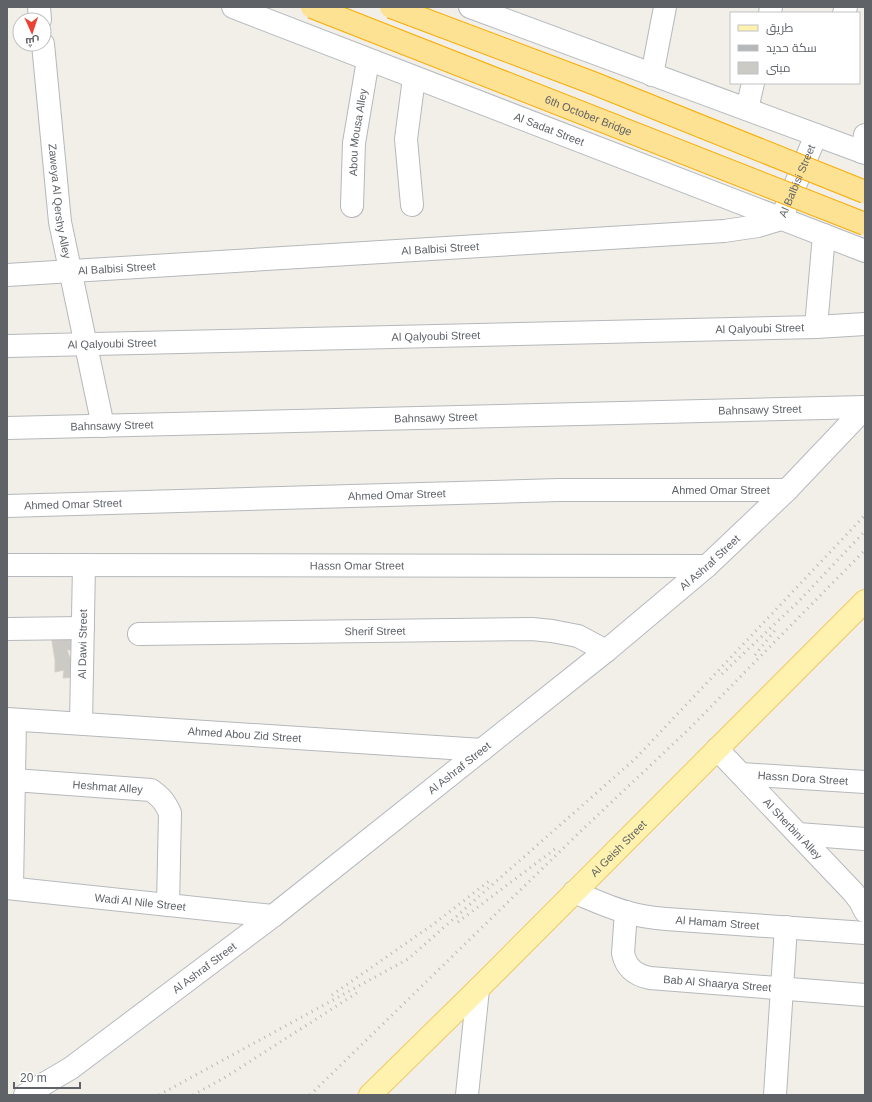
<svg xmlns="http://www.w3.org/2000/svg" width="872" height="1102" viewBox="0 0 872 1102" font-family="Arial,Cairo,sans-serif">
<rect width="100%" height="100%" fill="#f1efe8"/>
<path fill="#cccac5" stroke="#d6d1c6" d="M 79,634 L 76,650 L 67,650 L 70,658 L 77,659 L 76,677 L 63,678 L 64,670 L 55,672 L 55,660 L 51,635 Z"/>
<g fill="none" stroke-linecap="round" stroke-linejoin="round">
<g stroke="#b5b8bc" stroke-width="24">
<g id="street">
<path d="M 39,7 L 40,20"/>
<path d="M 770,13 L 771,7"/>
<path d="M 844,13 L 846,7"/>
<path id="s1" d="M 43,44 L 60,222 L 103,426"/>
<path d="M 652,75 L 665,7"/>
<path d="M 747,109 L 753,83"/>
<path d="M 862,152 L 865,135"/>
<path d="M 412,205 L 406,139 L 414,78"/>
<path id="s2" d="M 352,206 L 354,143 L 368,60"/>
<path id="s3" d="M 7,275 L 724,231 L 758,226 L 781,219 L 816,135"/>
<path d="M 816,327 L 824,235"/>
<path id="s4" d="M 7,346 L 816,327 L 865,324"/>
<path id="s5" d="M 7,428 L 865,407"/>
<path id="s6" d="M 7,506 L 559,490 L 787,490"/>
<path id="s7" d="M 7,565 L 707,566"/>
<path d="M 7,629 L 83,628"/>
<path id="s8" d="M 139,634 L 532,629 L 552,631 L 578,636 L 606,651"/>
<path id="s9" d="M 7,719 L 482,750"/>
<path id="s10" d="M 81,723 L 84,565"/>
<path id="s11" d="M 717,749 L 853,892 L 860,901 L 865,911"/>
<path id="s12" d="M 741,774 L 865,782"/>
<path id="s13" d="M 14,780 L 151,790 C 161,797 165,802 170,813 L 168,905"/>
<path d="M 798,834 L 865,839"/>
<path d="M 12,888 L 15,720"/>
<path id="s14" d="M 574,892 C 591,899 608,907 626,912 C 639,916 653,918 666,919 L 865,933"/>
<path id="s15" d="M 626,912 L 623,953 C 626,968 635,975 650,978 L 865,995"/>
<path d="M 467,1095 L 478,989"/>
<path d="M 775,1095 L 786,927"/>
</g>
</g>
<g stroke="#b6babf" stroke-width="24">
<g id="secondary">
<path id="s16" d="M 233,7 L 865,251"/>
<path d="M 470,7 L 865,153"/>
<path id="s17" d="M 7,888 L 273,916"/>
<path id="s18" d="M 25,1095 L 71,1068 L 273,916 L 606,651 L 707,566 L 787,490 L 865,408"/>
</g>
</g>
<g stroke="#f2c960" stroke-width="24">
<g id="primary">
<path id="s19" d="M 370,1095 L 478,989 L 865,601"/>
</g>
</g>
<use href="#street" stroke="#fff" stroke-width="22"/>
<use href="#secondary" stroke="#fff" stroke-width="22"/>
<use href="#primary" stroke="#fff2af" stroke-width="22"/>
<path stroke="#b6b7b8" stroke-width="3" stroke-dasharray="1 5" stroke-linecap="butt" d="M 755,655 L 776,629
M 722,674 L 799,601 L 865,531
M 458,922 L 555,849
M 332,995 L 435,923 L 489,881
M 159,1095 L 408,959 L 635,759 L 865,515
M 193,1095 L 224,1078 L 360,991
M 310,1095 L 583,829 L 688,730 L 865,550"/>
<g stroke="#f9ab00" stroke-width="24" stroke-linecap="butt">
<g id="highway-bridge">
<path id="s20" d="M 312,7 L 865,224"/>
<path d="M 391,7 L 593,83 L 865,192"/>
</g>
</g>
<use href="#highway-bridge" stroke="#fde293" stroke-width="22"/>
</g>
<g text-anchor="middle" stroke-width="4" stroke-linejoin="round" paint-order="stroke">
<g font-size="11" fill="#5f6368" stroke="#fff">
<text dy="4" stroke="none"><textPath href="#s20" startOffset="297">6th October Bridge</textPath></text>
<text dy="4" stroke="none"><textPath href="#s16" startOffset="339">Al Sadat Street</textPath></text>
<text dy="4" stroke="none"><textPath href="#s2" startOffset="74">Abou Mousa Alley</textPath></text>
<text dy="4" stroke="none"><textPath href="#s3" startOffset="818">Al Balbisi Street</textPath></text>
<text dy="4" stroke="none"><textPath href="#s1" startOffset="158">Zaweya Al Qershy Alley</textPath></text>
<text dy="4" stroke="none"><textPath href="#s3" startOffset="434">Al Balbisi Street</textPath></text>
<text dy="4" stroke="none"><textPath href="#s3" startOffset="110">Al Balbisi Street</textPath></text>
<text dy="4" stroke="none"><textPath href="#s4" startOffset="753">Al Qalyoubi Street</textPath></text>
<text dy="4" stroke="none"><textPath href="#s4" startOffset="429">Al Qalyoubi Street</textPath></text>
<text dy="4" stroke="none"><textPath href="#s4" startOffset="105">Al Qalyoubi Street</textPath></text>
<text dy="4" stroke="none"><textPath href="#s5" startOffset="753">Bahnsawy Street</textPath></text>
<text dy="4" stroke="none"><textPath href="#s5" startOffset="429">Bahnsawy Street</textPath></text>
<text dy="4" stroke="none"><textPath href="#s5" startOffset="105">Bahnsawy Street</textPath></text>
<text dy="4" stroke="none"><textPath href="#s6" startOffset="714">Ahmed Omar Street</textPath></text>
<text dy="4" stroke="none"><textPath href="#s6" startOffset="390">Ahmed Omar Street</textPath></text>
<text dy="4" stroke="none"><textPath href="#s6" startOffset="66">Ahmed Omar Street</textPath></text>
<text dy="4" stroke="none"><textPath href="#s18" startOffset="868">Al Ashraf Street</textPath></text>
<text dy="4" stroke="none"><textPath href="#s7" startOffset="350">Hassn Omar Street</textPath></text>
<text dy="4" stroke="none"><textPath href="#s8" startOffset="236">Sherif Street</textPath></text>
<text dy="4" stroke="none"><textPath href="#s10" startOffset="79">Al Dawi Street</textPath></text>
<text dy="4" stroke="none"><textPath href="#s9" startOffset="238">Ahmed Abou Zid Street</textPath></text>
<text dy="4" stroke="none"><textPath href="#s18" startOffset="544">Al Ashraf Street</textPath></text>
<text dy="4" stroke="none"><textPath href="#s12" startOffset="62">Hassn Dora Street</textPath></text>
<text dy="4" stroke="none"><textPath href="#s13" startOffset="94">Heshmat Alley</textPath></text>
<text dy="4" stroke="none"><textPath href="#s11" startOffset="110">Al Sherbini Alley</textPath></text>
<text dy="4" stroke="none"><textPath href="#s19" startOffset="350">Al Geish Street</textPath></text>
<text dy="4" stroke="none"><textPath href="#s17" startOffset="134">Wadi Al Nile Street</textPath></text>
<text dy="4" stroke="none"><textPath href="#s14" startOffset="148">Al Hamam Street</textPath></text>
<text dy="4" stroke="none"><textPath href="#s18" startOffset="220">Al Ashraf Street</textPath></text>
<text dy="4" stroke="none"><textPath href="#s15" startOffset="148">Bab Al Shaarya Street</textPath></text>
</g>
</g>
<rect width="872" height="1102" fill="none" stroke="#5f6368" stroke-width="16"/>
<rect x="730" y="12" width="130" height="72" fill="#ffffff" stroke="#bfc1c3"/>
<rect x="738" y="25" width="20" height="6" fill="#fff2af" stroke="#bfc1c3"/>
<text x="766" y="32" font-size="12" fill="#5f6368">طريق</text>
<rect x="738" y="45" width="20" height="6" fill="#b6b7b8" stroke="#bfc1c3"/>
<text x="766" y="52" font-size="12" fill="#5f6368">سكة حديد</text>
<rect x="738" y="62" width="20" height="12" fill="#cccac5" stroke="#bfc1c3"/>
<text x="766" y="72" font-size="12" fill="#5f6368">مبنى</text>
<g transform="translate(32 32) rotate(177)"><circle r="19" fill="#ffffff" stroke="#bfc1c3"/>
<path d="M0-3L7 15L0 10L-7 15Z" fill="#ea4335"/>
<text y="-6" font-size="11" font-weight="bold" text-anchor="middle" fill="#5f6368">ش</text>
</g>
<path d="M14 1082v6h66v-6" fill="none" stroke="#5f6368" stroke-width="2"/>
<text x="20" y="1082" font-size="12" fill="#5f6368" stroke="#ffffff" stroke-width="3" paint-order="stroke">20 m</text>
</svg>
